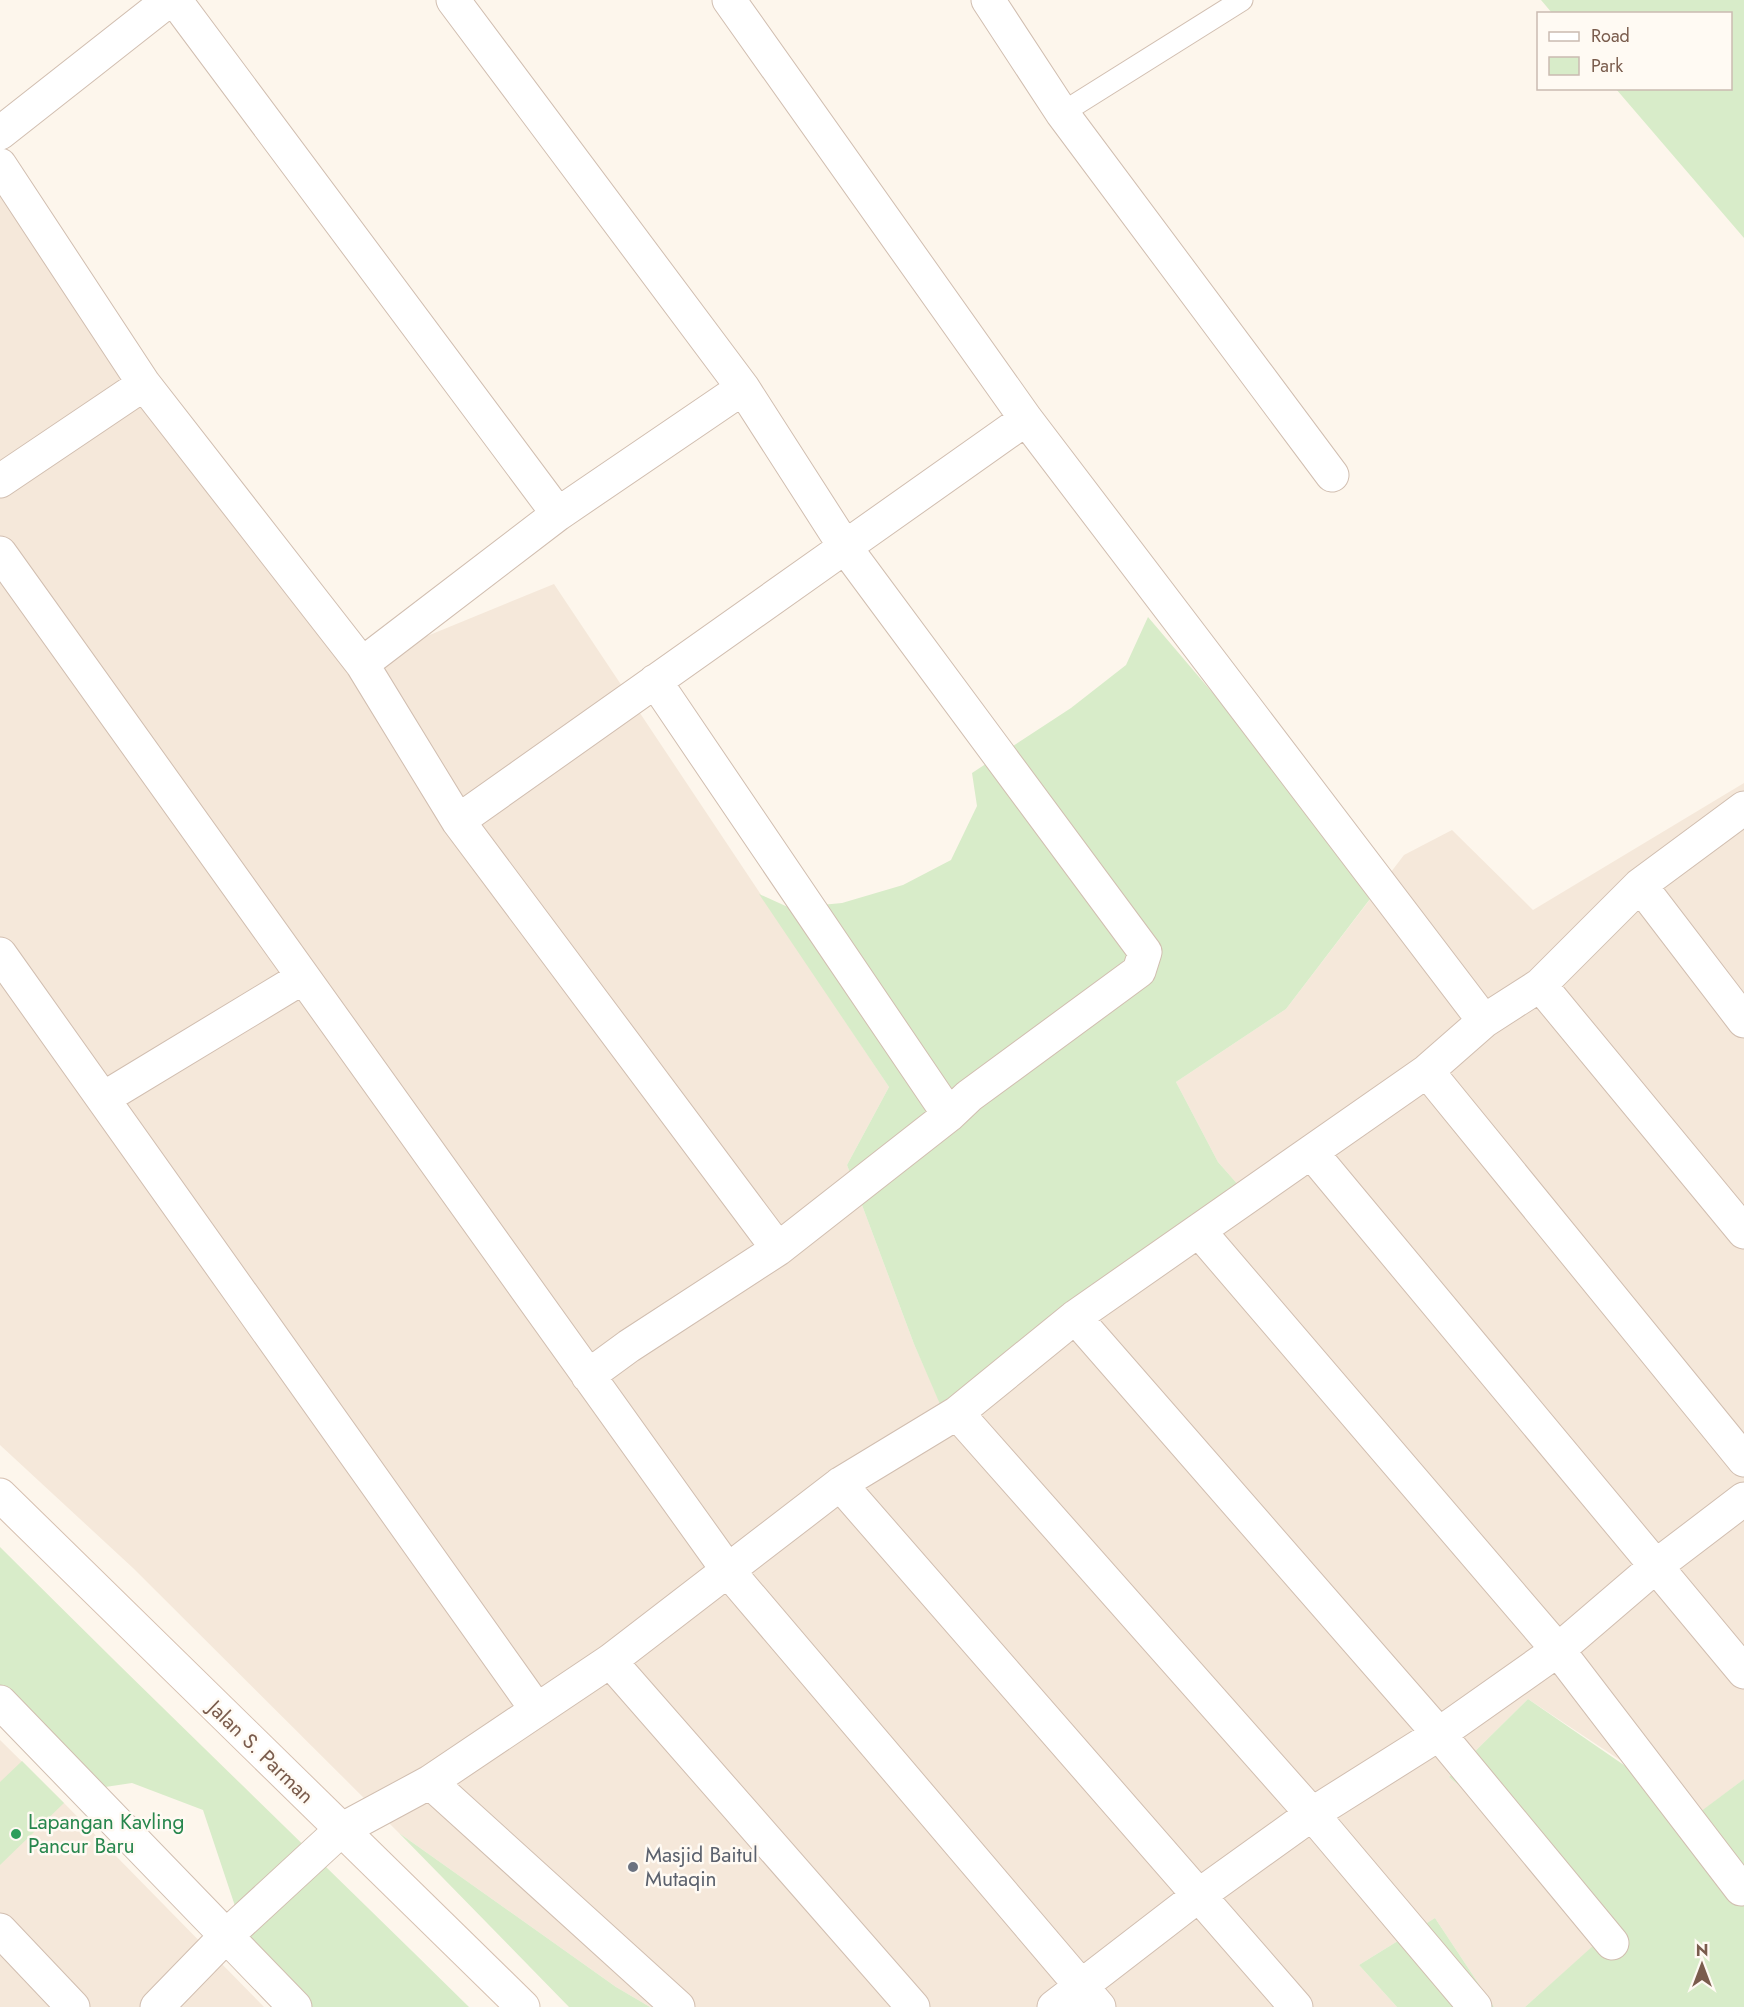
<svg xmlns="http://www.w3.org/2000/svg" width="1744" height="2007" viewBox="0 0 1744 2007" font-family="Jost,sans-serif">
<rect width="100%" height="100%" fill="#fdf6ec"/>
<path fill="#f5e8da" d="M 0,188 L 354,666 L 554,584 L 889,1087 L 847,1165 L 914,1344 L 950,1425 L 1255,1204 L 1218,1162 L 1176,1082 L 1286,1009 L 1404,855 L 1452,830 L 1533,910 L 1744,783 L 1744,1779 L 1680,1828 L 1629,1766 L 1528,1699 L 1449,1777 L 1576,1884 L 1604,1937 L 1525,2007 L 1494,2007 L 1435,1918 L 1359,1965 L 1397,2007 L 650,2007 L 616,1987 L 399,1833 L 133,1568 L 0,1445 Z
M 0,1740 L 64,1803 L 264,2007 L 0,2007 Z"/>
<path fill="#d8ecc9" d="M 1541,0 L 1744,0 L 1744,238 L 1616,89 L 1730,88 L 1730,14 L 1552,13 Z
M 1148,617 L 1291,785 L 1373,895 L 1286,1009 L 1176,1082 L 1218,1162 L 1255,1204 L 949,1425 L 914,1344 L 847,1165 L 889,1087 L 759,894 L 790,908 L 842,903 L 903,885 L 951,860 L 977,806 L 972,773 L 1071,708 L 1126,665 Z
M 0,1547 C 155,1702 313,1853 469,2007 L 295,2007 L 255,1966 L 203,1810 L 132,1783 L 85,1790 L 0,1702 Z
M 1528,1699 L 1634,1772 L 1680,1827 L 1744,1779 L 1744,2007 L 1525,2007 L 1604,1936 L 1576,1884 L 1449,1777 Z
M 22,1761 L 64,1803 L 0,1865 L 0,1782 Z
M 399,1833 L 616,1987 L 650,2007 L 569,2007 Z
M 1435,1918 L 1494,2007 L 1397,2007 L 1359,1965 Z"/>
<g fill="none" stroke-linecap="round" stroke-linejoin="round">
<g stroke="#d1beb0" stroke-width="23">
<path id="service" d="M 1062,113 L 1242,0"/>
</g>
<g stroke="#d1beb0" stroke-width="35">
<path id="minor" d="M 175,0 L 558,514
M 453,0 L 743,388 L 845,547 L 458,821
M 729,0 L 1026,419 L 1484,1021
M 988,0 L 1062,113 L 1332,475
M 0,133 L 169,0
M 0,165 L 144,384
M 0,481 L 144,384 L 362,664 L 458,821 L 778,1249 L 629,1346 L 588,1376
M 0,553 L 729,1572 L 1099,2007
M 362,664 L 558,514 L 743,388
M 655,681 L 949,1115 L 969,1096 L 1139,971 L 1145,952 L 845,547 L 1026,419
M 1640,885 L 1744,1021
M 0,954 L 537,1710
M 1540,985 L 1744,1232
M 1427,1071 L 1744,1460
M 104,1098 L 302,978
M 1311,1152 L 1744,1672
M 1199,1231 L 1558,1650 L 1741,1889
M 778,1249 L 949,1115
M 1075,1317 L 1439,1734 L 1612,1943
M 957,1413 L 1312,1814 L 1475,2007
M 840,1484 L 1296,2007
M 610,1661 L 913,2007
M 0,1702 L 295,2007
M 430,1782 L 678,2007
M 0,1930 L 73,2007
M 157,2007 L 226,1936 L 341,1830 L 430,1782 L 537,1710 L 610,1661 L 840,1484 L 957,1413 L 1075,1317 L 1427,1071 L 1484,1021 L 1540,985 L 1640,885 L 1744,808
M 1054,2007 L 1198,1896 L 1312,1814 L 1439,1734 L 1558,1650 L 1656,1566 L 1744,1499"/>
</g>
<g stroke="#d6c0b0" stroke-width="35">
<path id="secondary" d="M 0,1495 L 523,2007"/>
</g>
<use href="#service" stroke="#fff" stroke-width="21"/>
<use href="#minor" stroke="#fff" stroke-width="33"/>
<use href="#secondary" stroke="#fff" stroke-width="33"/>
</g>
<circle fill="#2e9e5b" stroke="#fffaf3" stroke-width="2" cx="16" cy="1834" r="6"/>
<circle fill="#6b7280" stroke="#fffaf3" stroke-width="2" cx="633" cy="1867" r="6"/>
<g text-anchor="middle" stroke-width="5" stroke-linejoin="round" paint-order="stroke">
<g font-size="21" fill="#7a5c4d" stroke="#fffaf3">
<text transform="translate(261 1752) rotate(44)" y="7">Jalan S. Parman</text>
</g>
<g font-size="21" fill="#27864d" stroke="#fffaf3" text-anchor="start">
<text x="28" y="1829">Lapangan Kavling<tspan x="28" dy="24">Pancur Baru</tspan></text>
</g>
<g font-size="21" fill="#5b616d" stroke="#fffaf3" text-anchor="start">
<text x="645" y="1862">Masjid Baitul<tspan x="645" dy="24">Mutaqin</tspan></text>
</g>
</g>
<rect x="1537" y="12" width="195" height="78" fill="#fffaf3" stroke="#cabbb1" stroke-width="1.5"/>
<rect x="1549" y="32" width="30" height="9" fill="#ffffff" stroke="#cabbb1" stroke-width="1.5"/>
<text x="1591" y="42" font-size="18" fill="#7a5c4d">Road</text>
<rect x="1549" y="57" width="30" height="18" fill="#d8ecc9" stroke="#cabbb1" stroke-width="1.5"/>
<text x="1591" y="72" font-size="18" fill="#7a5c4d">Park</text>
<g transform="translate(1702 1965)" stroke="#fffaf3" stroke-width="4.5" paint-order="stroke">
<path d="M0-4.5L10 22L0 15L-10 22Z" fill="#7a5c4d"/>
<text y="-9" font-size="16" font-weight="bold" text-anchor="middle" fill="#7a5c4d">N</text>
</g>
</svg>
